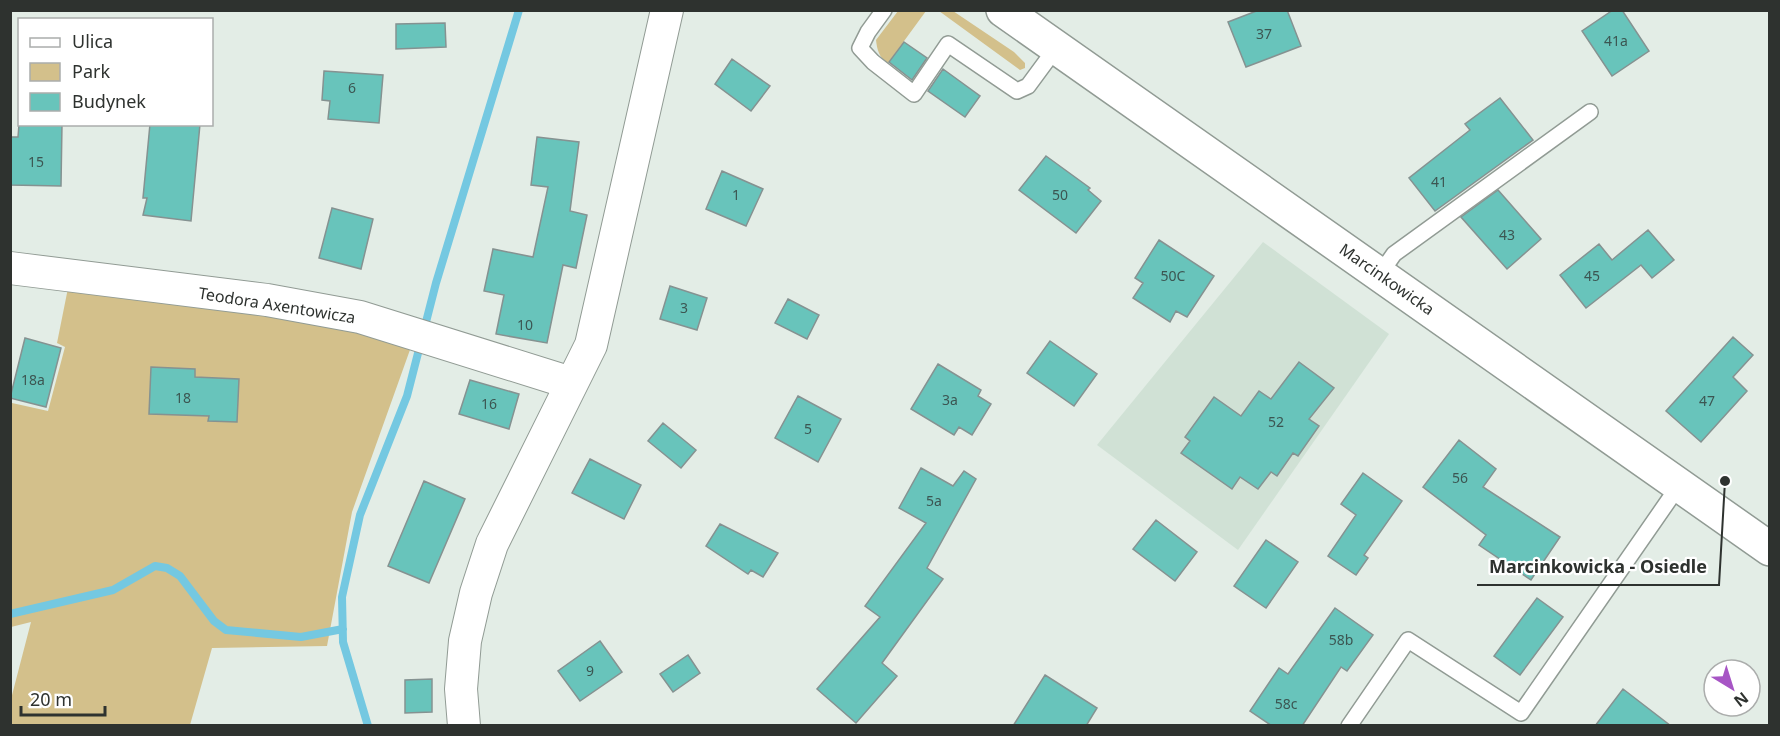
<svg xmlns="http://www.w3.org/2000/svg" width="1780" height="736" viewBox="0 0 1780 736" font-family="'Noto Sans',sans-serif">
<rect width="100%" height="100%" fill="#e3ede6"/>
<path fill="#d0e1d5" d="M 1263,242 L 1389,334 L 1238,550 L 1097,445 Z"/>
<path fill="#d3c08b" d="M 898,11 L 926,11 L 888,63 C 879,58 877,49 876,40 Z
M 939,11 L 953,11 L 1014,52 L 1025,63 L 1025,68 L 1020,70 Z
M 68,288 L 296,311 L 411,347 L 352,512 L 327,646 L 212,648 L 190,725 L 11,725 L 11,699 L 31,622 L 11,627 L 11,410 L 12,403 L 48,411 L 65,347 L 57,343 Z"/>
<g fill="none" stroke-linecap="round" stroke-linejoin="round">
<path stroke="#74c8e1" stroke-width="8" d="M 10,614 L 113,590 L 155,566 L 167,568 L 180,576 L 214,621 L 226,630 L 301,637 L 343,629
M 368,726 L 343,642 L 342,597 L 360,515 L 407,396 L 436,283 L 519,10"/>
</g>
<path fill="#68c4bb" stroke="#859291" stroke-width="1.5" d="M 1259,10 L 1287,10 L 1301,46 L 1246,67 L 1228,22 Z
M 1613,10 L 1622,10 L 1649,51 L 1612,76 L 1582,31 Z
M 445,23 L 446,47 L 396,49 L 396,24 Z
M 904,42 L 927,58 L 912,80 L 889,62 Z
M 732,59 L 770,86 L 751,111 L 715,84 Z
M 943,69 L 980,96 L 965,117 L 928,91 Z
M 324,71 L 383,75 L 379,123 L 328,119 L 330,101 L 322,100 Z
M 1500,98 L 1533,140 L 1435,211 L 1409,178 L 1470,130 L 1465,124 Z
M 19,124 L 62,124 L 61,186 L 10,185 L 10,137 L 18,137 Z
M 150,124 L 200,124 L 191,221 L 143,215 L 147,198 L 143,198 Z
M 537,137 L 579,142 L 570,211 L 587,215 L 576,268 L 563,265 L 547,343 L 496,334 L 504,295 L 484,291 L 493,249 L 533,257 L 548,187 L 531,185 Z
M 1046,156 L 1090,188 L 1088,190 L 1101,201 L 1076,233 L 1019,190 Z
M 722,171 L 763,189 L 746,226 L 706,209 Z
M 1498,190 L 1541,239 L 1507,269 L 1461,217 Z
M 332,208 L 373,219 L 361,269 L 319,258 Z
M 1648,230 L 1674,260 L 1652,278 L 1641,265 L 1586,308 L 1560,275 L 1599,244 L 1612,260 Z
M 1159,240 L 1214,276 L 1187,317 L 1176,311 L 1170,322 L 1133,298 L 1143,283 L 1135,278 Z
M 670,286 L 707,298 L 697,330 L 660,319 Z
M 788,299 L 819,315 L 807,339 L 775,323 Z
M 1733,337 L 1753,355 L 1733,377 L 1747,391 L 1701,442 L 1666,411 Z
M 25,338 L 61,348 L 46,407 L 10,398 Z
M 1050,341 L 1097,374 L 1074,406 L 1027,373 Z
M 1299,362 L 1334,388 L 1309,419 L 1319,426 L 1298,456 L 1293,453 L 1277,476 L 1271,472 L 1258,489 L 1240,477 L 1232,489 L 1181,453 L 1190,441 L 1185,437 L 1214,397 L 1241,416 L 1259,391 L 1271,399 Z
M 938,364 L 981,390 L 978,396 L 991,404 L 972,435 L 959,427 L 954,435 L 911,409 Z
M 151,367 L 195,369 L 195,377 L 239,379 L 237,422 L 208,421 L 209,416 L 149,414 Z
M 470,380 L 519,394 L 509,429 L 459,414 Z
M 798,396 L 841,419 L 818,462 L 775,438 Z
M 663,423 L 696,450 L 681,468 L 648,441 Z
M 1459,440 L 1496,469 L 1483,487 L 1560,537 L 1531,580 L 1479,545 L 1486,535 L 1423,487 Z
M 590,459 L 641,485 L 624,519 L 572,493 Z
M 921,468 L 953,486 L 964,471 L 976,479 L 927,568 L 943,579 L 882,663 L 897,676 L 856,723 L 817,689 L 880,617 L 865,606 L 926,523 L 899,508 Z
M 1363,473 L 1402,501 L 1364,555 L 1368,558 L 1356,575 L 1328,556 L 1356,515 L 1341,504 Z
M 424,481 L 465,499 L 429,583 L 388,566 Z
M 1156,520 L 1197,552 L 1175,581 L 1133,549 Z
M 720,524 L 778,553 L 763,577 L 751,570 L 748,574 L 706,546 Z
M 1266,540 L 1298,562 L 1266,608 L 1234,586 Z
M 1537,598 L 1563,617 L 1520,675 L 1494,656 Z
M 1335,608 L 1373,635 L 1347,671 L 1341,667 L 1302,726 L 1272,726 L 1250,711 L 1279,668 L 1288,674 Z
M 600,641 L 622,672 L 580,701 L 558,671 Z
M 688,655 L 700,673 L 673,692 L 660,674 Z
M 1045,675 L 1097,708 L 1086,726 L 1013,726 Z
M 432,679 L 432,712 L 405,713 L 405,680 Z
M 1623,689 L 1671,726 L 1595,726 Z"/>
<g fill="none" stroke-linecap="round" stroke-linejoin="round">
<g stroke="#919b94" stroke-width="18">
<path id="service" d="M 884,10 L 868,32 L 860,48 L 873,62 L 914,94 L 948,44 L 1017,91 L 1028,86 L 1056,48
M 1380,274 L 1394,254 L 1590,112
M 1349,726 L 1408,640 L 1521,713 L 1680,484"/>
</g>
<g stroke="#919b94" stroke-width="34">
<path id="minor" d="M 10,268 L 267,300 L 360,317 L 571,383
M 464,726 L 461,689 L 465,641 L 476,593 L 492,544 L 591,345 L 667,10"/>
</g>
<g stroke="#919b94" stroke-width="36">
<path id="tertiary" d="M 1003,10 L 1770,549"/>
</g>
<use href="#service" stroke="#fff" stroke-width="15"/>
<use href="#minor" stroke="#fff" stroke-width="32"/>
<use href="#tertiary" stroke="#fff" stroke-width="33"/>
</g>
<g text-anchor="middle" stroke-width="4.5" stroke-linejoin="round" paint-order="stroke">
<g font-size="14" fill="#3c5652">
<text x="1264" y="39">37</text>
<text x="1616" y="46">41a</text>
<text x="352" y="93">6</text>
<text x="36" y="167">15</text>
<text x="1439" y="187">41</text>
<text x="736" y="200">1</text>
<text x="1060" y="200">50</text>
<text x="1507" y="240">43</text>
<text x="1173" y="281">50C</text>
<text x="1592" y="281">45</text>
<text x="684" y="313">3</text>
<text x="525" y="330">10</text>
<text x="33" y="385">18a</text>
<text x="183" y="403">18</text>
<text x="950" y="405">3a</text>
<text x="1707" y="406">47</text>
<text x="489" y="409">16</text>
<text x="1276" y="427">52</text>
<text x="808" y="434">5</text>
<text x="1460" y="483">56</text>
<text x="934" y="506">5a</text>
<text x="1341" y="645">58b</text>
<text x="590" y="676">9</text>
<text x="1286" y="709">58c</text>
</g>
<g font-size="16" fill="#2e322f" stroke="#fff">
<text transform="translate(1387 279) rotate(35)" y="6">Marcinkowicka</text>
<text transform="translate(277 305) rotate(9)" y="6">Teodora Axentowicza</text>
</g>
</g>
<path fill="none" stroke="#2e322f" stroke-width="2" d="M1725 481L1719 585H1477"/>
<circle fill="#2e322f" stroke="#fff" stroke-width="2" cx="1725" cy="481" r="6"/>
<g font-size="18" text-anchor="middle" font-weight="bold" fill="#2e322f" stroke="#fff" stroke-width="4.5" stroke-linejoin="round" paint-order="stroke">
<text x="1598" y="573">Marcinkowicka - Osiedle</text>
</g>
<rect width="1780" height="736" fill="none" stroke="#2e322f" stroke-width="24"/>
<rect x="18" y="18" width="195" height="108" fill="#ffffff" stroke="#abadac" stroke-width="1.5"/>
<rect x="30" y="38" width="30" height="9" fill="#ffffff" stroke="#abadac" stroke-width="1.5"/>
<text x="72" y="48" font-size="18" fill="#2e322f">Ulica</text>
<rect x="30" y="63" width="30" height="18" fill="#d3c08b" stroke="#abadac" stroke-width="1.5"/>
<text x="72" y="78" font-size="18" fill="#2e322f">Park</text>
<rect x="30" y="93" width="30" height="18" fill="#68c4bb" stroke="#abadac" stroke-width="1.5"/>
<text x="72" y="108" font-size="18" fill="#2e322f">Budynek</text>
<g transform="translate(1732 688) rotate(142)"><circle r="28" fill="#ffffff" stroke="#abadac" stroke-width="1.5"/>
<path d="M0-4.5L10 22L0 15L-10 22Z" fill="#a755c5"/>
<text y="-9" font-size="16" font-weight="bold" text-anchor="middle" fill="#2e322f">N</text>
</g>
<path d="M21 706v9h84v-9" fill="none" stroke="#2e322f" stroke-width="3"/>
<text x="30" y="706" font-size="18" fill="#2e322f" stroke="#ffffff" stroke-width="4.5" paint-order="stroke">20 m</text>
</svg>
